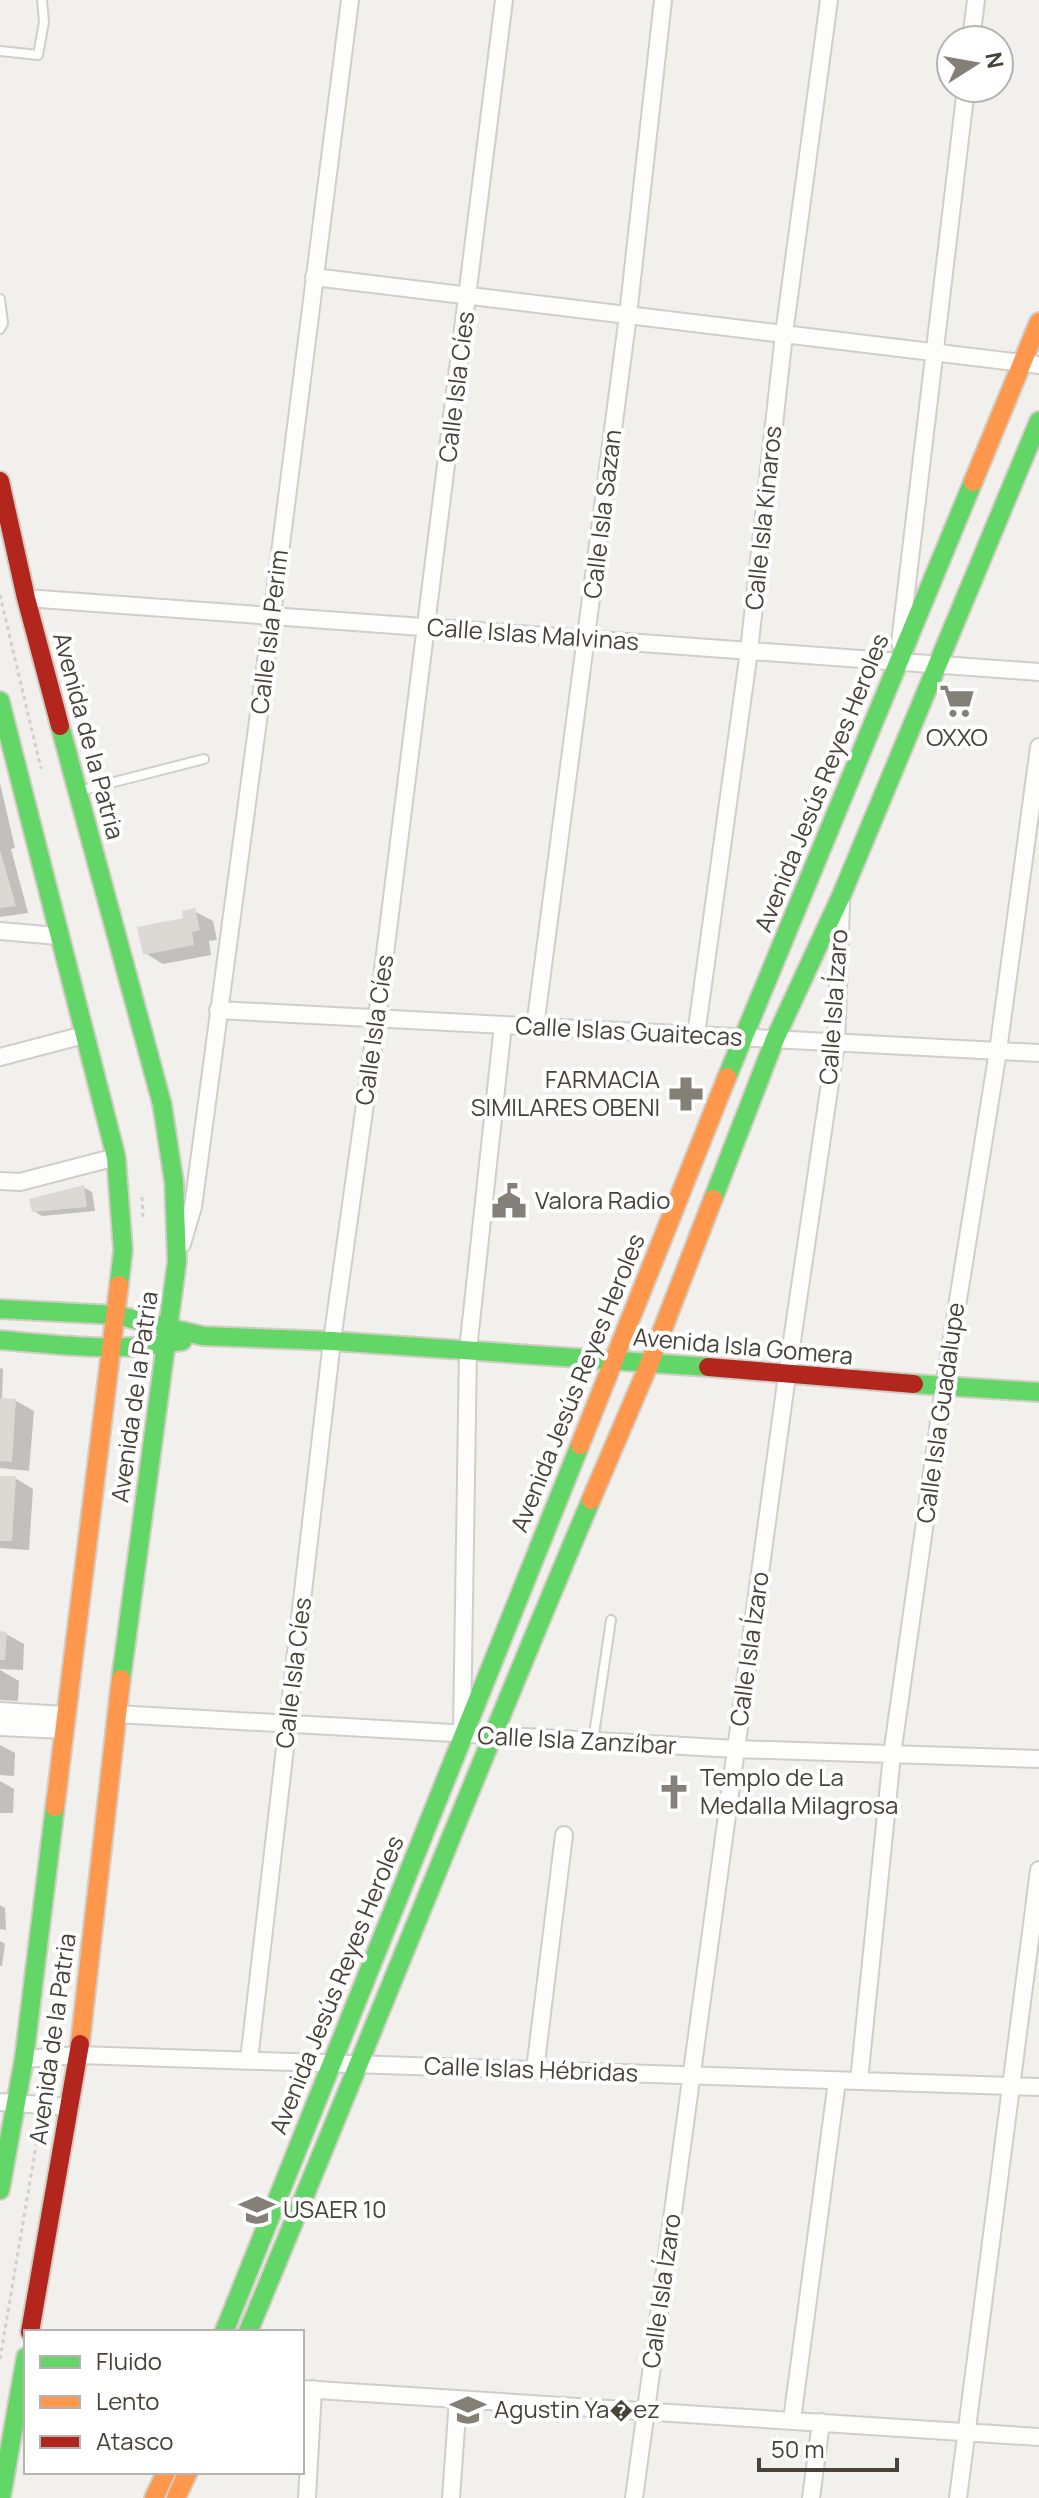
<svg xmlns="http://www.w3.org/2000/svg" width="1039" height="2498" viewBox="0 0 1039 2498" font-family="Manrope,sans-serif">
<rect width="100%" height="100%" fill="#f2f0ec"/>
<path fill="#0003" d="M 0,783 L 15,848 L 11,849 L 28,913 L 0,917 Z
M 194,911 L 213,921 L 217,940 L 209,941 L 211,955 L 163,964 L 145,953 Z
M 83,1187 L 92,1192 L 95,1211 L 42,1216 L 34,1211 Z
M 0,1368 L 3,1369 L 2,1400 L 16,1401 L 34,1411 L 29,1471 L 0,1468 Z
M 0,1478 L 15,1478 L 33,1489 L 29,1550 L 0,1548 Z
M 0,1634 L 6,1634 L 24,1644 L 23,1670 L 0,1669 Z
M 0,1670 L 19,1681 L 18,1701 L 0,1700 Z
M 0,1745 L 15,1753 L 14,1776 L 0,1775 Z
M 0,1781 L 14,1789 L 13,1813 L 0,1813 Z
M 0,1905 L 5,1908 L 6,1930 L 0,1929 Z
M 0,1941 L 5,1944 L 2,1966 L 0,1966 Z"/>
<path fill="#dcd9d5" d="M 0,850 L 16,906 L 0,908 Z
M 195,908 L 200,930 L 192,932 L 194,945 L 143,955 L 137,927 L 183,918 L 182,911 Z
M 84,1185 L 87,1207 L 32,1212 L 29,1199 Z
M 0,1398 L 16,1399 L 12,1462 L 0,1461 Z
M 0,1476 L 16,1476 L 12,1541 L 0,1541 Z
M 0,1631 L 7,1632 L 5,1660 L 0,1660 Z"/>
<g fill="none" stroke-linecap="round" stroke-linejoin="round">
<g stroke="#d0ceca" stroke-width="12">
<path id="lane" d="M 0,51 L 38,55 L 44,22 L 42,0
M 0,299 L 3,323 L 0,329
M 79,791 L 204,759
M 593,1741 L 611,1620"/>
</g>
<g stroke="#d0ceca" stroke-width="20">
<path id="street" d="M 971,40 L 976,0
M 314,277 L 1039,365
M 26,598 L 1039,672
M 900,643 L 966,88
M 0,931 L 58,936
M 218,1010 L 1039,1053
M 535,1027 L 628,315 L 663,0
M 696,1035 L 749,651 L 784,334 L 829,0
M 0,1057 L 84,1035
M 0,1181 L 20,1182 L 116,1157
M 182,1244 L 193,1207 L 272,616 L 350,0
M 0,1711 L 65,1715
M 116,1714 L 736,1749 L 1039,1759
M 0,1727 L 63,1730
M 462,1730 L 468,1350 L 503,1025
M 24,2059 L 79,2055 L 1039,2087
M 249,2060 L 332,1341 L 377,1018 L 504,0
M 535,2070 L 564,1835
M 859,2081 L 892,1755 L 944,1387 L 998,1051 L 1039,747
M 0,2102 L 70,2107
M 302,2389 L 1039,2437
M 792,2420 L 837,2081
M 307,2498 L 313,2389
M 451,2498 L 458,2399
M 634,2498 L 787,1375 L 836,1042 L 841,904
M 811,2498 L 821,2422
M 958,2498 L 1039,1870"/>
</g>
<g stroke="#d1cdc3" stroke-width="22">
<path id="fast" d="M 0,701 L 116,1157 L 123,1250 L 119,1285
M 60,726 L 162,1104 L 174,1182 L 177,1261 L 121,1679
M 727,1077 L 973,482
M 713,1199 L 775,1039 L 842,894 L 1039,421
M 0,1309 L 116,1315 L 203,1336 L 332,1341 L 708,1367
M 0,1340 C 61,1345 121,1353 182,1341
M 914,1384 L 1039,1392
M 0,2190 L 24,2059 L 55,1807
M 224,2332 L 580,1445
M 248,2332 C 364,2055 474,1776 591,1500
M 1,2498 L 26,2357"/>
</g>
<g stroke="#d1cdc3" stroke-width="22">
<path id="slow" d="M 973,482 L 1039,322
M 580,1445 L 727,1077
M 591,1500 L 650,1362 L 713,1199
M 55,1807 L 119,1285
M 80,2044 L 121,1679
M 154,2498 L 166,2472
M 176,2498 L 188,2472"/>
</g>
<g stroke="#d1cdc3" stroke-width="22">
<path id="jam" d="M 0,481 L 26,598 L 60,726
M 708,1367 L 914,1384
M 30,2332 L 80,2044"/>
</g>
<path stroke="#d2d0cb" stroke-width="3" stroke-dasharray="4 4" stroke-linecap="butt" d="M 0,595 L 41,769
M 142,1197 L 143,1217
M 51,2039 L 54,2003
M 0,2359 L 40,2122"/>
<use href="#lane" stroke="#fdfdfc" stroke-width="8"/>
<use href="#street" stroke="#fdfdfc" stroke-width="16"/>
<use href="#fast" stroke="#63d668" stroke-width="18"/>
<use href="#slow" stroke="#ff974d" stroke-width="18"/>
<use href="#jam" stroke="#b3261e" stroke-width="18"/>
</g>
<defs>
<g id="supermarket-bare" transform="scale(2.76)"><path d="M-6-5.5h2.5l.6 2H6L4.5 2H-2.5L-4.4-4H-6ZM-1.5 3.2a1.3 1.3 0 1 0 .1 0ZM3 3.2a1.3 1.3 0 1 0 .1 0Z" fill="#847f77" stroke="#fff" stroke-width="2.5" paint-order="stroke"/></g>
<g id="pharmacy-bare" transform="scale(2.76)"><path d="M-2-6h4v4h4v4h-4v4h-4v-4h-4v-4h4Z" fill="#847f77" stroke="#fff" stroke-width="2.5" paint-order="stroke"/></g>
<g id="civic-bare" transform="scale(2.76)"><path d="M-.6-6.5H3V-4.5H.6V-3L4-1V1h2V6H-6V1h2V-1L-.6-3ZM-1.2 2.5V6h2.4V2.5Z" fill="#847f77" stroke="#fff" stroke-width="2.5" paint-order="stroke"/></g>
<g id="church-bare" transform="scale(2.76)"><path d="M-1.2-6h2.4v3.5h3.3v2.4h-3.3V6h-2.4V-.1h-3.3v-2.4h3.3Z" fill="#847f77" stroke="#fff" stroke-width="2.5" paint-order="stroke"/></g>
<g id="school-bare" transform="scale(2.76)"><path d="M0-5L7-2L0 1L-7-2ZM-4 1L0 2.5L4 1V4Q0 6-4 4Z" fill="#847f77" stroke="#fff" stroke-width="2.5" paint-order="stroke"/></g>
</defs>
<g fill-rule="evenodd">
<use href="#supermarket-bare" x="957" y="701"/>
<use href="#pharmacy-bare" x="686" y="1094"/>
<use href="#civic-bare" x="509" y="1201"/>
<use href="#church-bare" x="674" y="1792"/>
<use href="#school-bare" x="257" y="2210"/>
<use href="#school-bare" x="468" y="2410"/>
</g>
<g text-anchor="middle" stroke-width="8" stroke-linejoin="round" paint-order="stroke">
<g font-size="24" fill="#484238" stroke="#fff">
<text transform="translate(457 387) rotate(-83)" y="8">Calle Isla Cíes</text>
<text transform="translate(603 514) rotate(-83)" y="8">Calle Isla Sazan</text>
<text transform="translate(764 518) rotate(-84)" y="8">Calle Isla Kinaros</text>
<text transform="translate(270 632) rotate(-83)" y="8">Calle Isla Perim</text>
<text transform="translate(533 635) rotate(4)" y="8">Calle Islas Malvinas</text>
<text transform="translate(88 736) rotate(75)" y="8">Avenida de la Patria</text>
<text transform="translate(822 783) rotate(-68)" y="8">Avenida Jesús Reyes Heroles</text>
<text transform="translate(834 1007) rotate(-86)" y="8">Calle Isla Ízaro</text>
<text transform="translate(375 1030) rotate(-82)" y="8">Calle Isla Cíes</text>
<text transform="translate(629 1032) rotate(3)" y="8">Calle Islas Guaitecas</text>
<text transform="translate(743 1347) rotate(5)" y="8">Avenida Isla Gomera</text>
<text transform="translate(578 1383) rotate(-68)" y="8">Avenida Jesús Reyes Heroles</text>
<text transform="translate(135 1397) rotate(-82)" y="8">Avenida de la Patria</text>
<text transform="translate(941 1413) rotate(-82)" y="8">Calle Isla Guadalupe</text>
<text transform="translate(750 1649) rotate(-82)" y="8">Calle Isla Ízaro</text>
<text transform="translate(294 1673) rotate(-83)" y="8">Calle Isla Cíes</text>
<text transform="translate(577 1741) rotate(3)" y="8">Calle Isla Zanzíbar</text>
<text transform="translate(337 1985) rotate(-68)" y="8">Avenida Jesús Reyes Heroles</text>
<text transform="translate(53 2039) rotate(-82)" y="8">Avenida de la Patria</text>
<text transform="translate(531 2070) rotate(2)" y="8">Calle Islas Hébridas</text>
<text transform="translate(662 2291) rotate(-82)" y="8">Calle Isla Ízaro</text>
</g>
<g font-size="24" fill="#484238" stroke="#fff" text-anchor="start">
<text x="957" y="746" text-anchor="middle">OXXO</text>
<text x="660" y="1088" text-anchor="end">FARMACIA<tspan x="660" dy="28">SIMILARES OBENI</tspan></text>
<text x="535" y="1209">Valora Radio</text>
<text x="700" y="1786">Templo de La<tspan x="700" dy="28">Medalla Milagrosa</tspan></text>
<text x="283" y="2218">USAER 10</text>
<text x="494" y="2418">Agustin Ya�ez</text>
</g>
</g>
<rect x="24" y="2330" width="280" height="144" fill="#ffffff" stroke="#b6b3af" stroke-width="2"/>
<rect x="40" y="2356" width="40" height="12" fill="#63d668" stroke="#b6b3af" stroke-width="2"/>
<text x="96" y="2370" font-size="24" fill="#484238">Fluido</text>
<rect x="40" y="2396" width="40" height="12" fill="#ff974d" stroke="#b6b3af" stroke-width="2"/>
<text x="96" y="2410" font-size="24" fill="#484238">Lento</text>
<rect x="40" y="2436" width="40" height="12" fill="#b3261e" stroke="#b6b3af" stroke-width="2"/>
<text x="96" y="2450" font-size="24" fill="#484238">Atasco</text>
<g transform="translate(975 64) rotate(79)"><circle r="38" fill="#ffffff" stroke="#b6b3af" stroke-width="2"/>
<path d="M0-6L14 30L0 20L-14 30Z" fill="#847f77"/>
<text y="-12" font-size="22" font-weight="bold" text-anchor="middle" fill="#484238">N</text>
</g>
<path d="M759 2458v12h138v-12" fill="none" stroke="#484238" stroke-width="4"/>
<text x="771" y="2458" font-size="24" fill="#484238" stroke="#ffffff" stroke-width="6" paint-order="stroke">50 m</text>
</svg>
